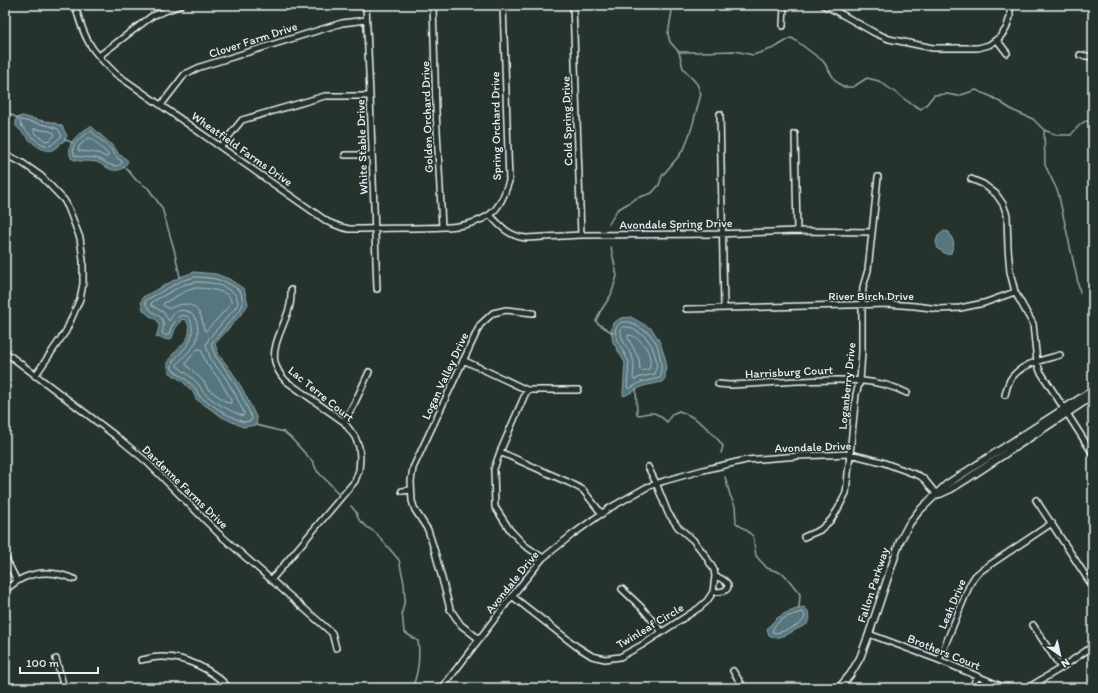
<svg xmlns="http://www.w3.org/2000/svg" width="1098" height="693" viewBox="0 0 1098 693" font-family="Itim,sans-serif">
<rect width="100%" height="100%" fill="#26332d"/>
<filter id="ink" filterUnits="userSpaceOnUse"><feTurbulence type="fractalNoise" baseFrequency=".025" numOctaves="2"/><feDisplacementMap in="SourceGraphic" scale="8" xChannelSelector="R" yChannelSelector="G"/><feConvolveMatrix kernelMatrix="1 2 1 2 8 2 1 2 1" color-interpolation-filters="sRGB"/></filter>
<g filter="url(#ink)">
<path fill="#57757c" stroke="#91a7ae" d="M 22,116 L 39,120 L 52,122 L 62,126 L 67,136 L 63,142 L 62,142 C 59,145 56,148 52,150 C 40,154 24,134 16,126 L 16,119 L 19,117 Z
M 91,126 L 115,148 L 119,155 L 124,157 L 128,161 C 126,165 123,169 119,170 C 109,172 104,164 96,162 C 87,160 79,163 71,158 C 65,142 79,133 91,126 Z
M 944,231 L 949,232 L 954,243 L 951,253 L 946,254 L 938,249 L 936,242 L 938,236 Z
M 194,272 L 216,274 L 229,279 L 244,289 L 248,304 L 243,312 L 215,344 L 219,355 L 232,372 L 243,390 L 257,419 L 256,425 L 243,427 L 222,417 L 196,399 L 193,392 L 182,381 L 169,372 C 168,368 167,364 169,360 C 177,345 197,340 186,320 L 181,319 L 180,322 L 175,329 L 172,338 L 169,340 L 156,337 C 164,316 154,322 144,311 C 142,308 142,305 141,302 L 143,297 L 180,277 Z
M 631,317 L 652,329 L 660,342 L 666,361 L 665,378 L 662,382 L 643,386 L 628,394 L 624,396 L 623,394 L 625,363 L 613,342 L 611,330 L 613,323 L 621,318 Z
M 804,607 L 808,611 L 810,618 L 807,624 L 788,634 L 775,638 L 769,635 L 767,629 C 778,614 787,612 804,607 Z"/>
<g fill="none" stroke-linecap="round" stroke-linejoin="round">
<path stroke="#aebfc6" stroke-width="1" d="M 21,120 L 50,126 L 58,129 L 62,136 L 50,146 C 38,145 29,134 21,125 L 20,122 Z
M 34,129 L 36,129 L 49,131 L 54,133 L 55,135 L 50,140 L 45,141 L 35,133 L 34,131 Z
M 91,131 L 112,150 L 117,158 L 122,161 L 122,163 C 119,166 118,166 114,166 C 108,165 104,161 99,159 C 91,156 82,159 74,155 C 74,153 73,150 73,148 C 75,141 85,134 91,131 Z
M 89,138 L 91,138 L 108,154 L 108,156 L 106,157 L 98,153 L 79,151 L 78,149 L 80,145 Z
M 195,277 C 214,278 226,279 241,292 L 243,304 L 240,310 L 213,341 L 211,345 L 216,357 L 229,374 L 240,392 L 252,418 L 251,421 L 243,422 L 224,413 L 199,396 L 196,389 L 190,383 L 184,378 L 172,369 L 172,365 L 173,361 C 183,349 194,343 192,326 C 191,322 192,323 190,319 C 188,315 183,315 179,316 L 171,327 L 169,335 C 167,336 163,335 162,333 C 163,330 164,325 163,322 C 161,313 149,314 145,302 L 146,300 L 181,281 Z
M 195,282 C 212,282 223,284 236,295 L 238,303 L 236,307 L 209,338 L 206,345 L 211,360 L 225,377 L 235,394 L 244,413 L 243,416 C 232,412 212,401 204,393 C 202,391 201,388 199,385 C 193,378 185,372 177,366 L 177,364 C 183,357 192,350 196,342 C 200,332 198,313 186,311 C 182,310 179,310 176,312 C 172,314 172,318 169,321 L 163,312 L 156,308 L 151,305 L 152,302 L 183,285 Z
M 196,288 C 205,288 234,290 231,304 L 206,331 L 204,330 C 203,326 203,321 201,317 C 195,301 181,302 169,309 L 163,305 L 164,303 L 186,291 Z
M 622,322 L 630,322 L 649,333 L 657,344 L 661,361 L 661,376 L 660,378 L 641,382 L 629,389 L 627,387 L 629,362 L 617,340 L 615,330 L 617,326 Z
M 624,327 L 629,327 L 645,336 L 652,346 L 657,362 L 655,374 L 640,377 L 635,380 L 633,379 C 633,373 635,365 633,359 C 629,349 620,340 621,329 Z
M 629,335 C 643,337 654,356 649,369 L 642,371 L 640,370 L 639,359 L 628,338 Z
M 198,349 L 201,349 L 206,363 L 220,380 L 231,400 L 231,403 L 228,403 L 208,389 L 204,382 L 192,370 L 186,365 L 186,363 Z
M 802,612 L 804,613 L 805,617 C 802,626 785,631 776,633 L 772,632 C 775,619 791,615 802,612 Z"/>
<path stroke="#91a7ae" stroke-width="1.5" d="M 679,52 L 700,52 L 735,51 L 753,55 L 774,48 L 791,38 L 795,40 L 823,61 L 835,80 L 843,87 L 853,87 L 867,78 L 879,81 L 910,103 L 921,109 L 926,105 L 934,95 L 947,94 L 958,96 L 976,90 L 992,97 L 1014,111 L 1033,119 L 1044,130 L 1057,135 L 1071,135 C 1077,128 1083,118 1093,121
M 5,111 L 19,119
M 1044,130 L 1045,165 L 1058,192 L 1080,292
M 64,139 L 73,143
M 123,167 L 126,168 L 136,180 L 148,188 L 162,208 L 174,249 L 180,277
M 609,224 L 617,210 L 637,198 L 652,193 L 659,185 L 662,176 L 678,157 L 685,147 L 692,127 L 701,94 L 697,84 L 683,68 L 679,52 L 670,42 L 668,34 L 673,5
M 611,247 L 617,276 L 611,295 L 600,312 L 596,321 L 597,323 L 613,333
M 636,389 L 637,414 L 639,415 C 654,411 656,412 667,422 L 672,414 L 679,411 C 696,417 712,431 723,446 L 721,453
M 256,425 L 284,432 L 291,438 L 313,462 L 317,471 L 331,485 L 338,494
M 725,477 L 730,495 L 735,506 L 736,523 L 746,530 L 753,536 L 756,556 L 767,568 L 784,574 L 800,594 L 799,609
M 351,506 L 356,512 L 359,520 L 367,527 L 376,533 L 399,560 L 404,583 L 405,599 L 402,612 L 404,632 L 418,641 C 420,656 418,674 412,688"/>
<g stroke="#e8f1f8" stroke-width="8">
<path id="minor" d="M 75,5 C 79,19 83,34 91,46 C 97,56 107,65 116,74 L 328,222 L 341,227 L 349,229 C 370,229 390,228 411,228 C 435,227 468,230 489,215 C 500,208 505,193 509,181 L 503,5
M 366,5 L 370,96 L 377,289
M 433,5 L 436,111 L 442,227
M 573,5 L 581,235
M 823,5 L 834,10 L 875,33 L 889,39 L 933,48 L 978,48 L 989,45 L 1000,37 L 1006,29 L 1010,17 L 1010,5
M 783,26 L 784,5
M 997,40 L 1007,53
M 1080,55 L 1093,57
M 99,56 L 152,16 L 181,5
M 161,105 L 185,74 L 200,67 L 342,23 L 366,20
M 720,114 L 724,308
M 795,134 L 797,231
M 221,146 L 242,120 L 325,96 L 370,96
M 5,155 L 21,162 L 41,176 L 64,200 L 68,207 L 80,238 L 83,260 L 83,284 L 80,299 L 66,331 L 35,376
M 345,155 L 372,155
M 971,179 L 983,184 L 996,194 L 1003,204 L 1007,215 L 1008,248 L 1010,272 L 1015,292 L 1033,324 L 1037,362 L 1040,371 L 1093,454
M 490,215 C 501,227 509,236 526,238 L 581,235 L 717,234 L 797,231 L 872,232
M 686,309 L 888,304 L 915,306 L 939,309 L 960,308 L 984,303 L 1015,292
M 5,352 L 117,437 L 146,461 L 219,534 L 332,633 L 336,648
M 463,360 L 527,390 L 578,390
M 718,384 L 729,385 C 753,384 776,382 799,381 C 835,380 874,376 907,393
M 527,390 L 500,452 L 494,469 L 495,507 L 510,530 L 524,545 L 543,558
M 1005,395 C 1006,390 1008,384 1010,380 C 1021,363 1043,360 1060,355
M 344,422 L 356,400 L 369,372
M 500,452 L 570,483 L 583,490 L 602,514
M 402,491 L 411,490
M 1036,500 L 1093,587
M 804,537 L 820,530 L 831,520 L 838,509 L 846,493 L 850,454 L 856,394 L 860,381 L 862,352 L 862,305 L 863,287 L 868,270 L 878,177
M 5,557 L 17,581
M 272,579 L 355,481 L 359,470 L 360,458 L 359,447 L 355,437 L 344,422 L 286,381 C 281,376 277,370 275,362 C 271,345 286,323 290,305 C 291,300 291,295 291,290
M 622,589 L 642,608 L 662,632
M 5,591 C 25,571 49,569 74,579
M 713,592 C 733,593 732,582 715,576
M 512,596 L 576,646 L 592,656 L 605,659 L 620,657 L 642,645 L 699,608 L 707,601 L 713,592 L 715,576 L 714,570 L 705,555 L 693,540 L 678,527 L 668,513 L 656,483 L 648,467
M 1033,625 L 1061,668
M 869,634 L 939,660 L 1003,687 L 1012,688
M 479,639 L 461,625 L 450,609 L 435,552 L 428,530 L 415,510 L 412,501 L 411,481 L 413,468 L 480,325 L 493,313 L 506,310 L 533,313
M 56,659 L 64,688
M 141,660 C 147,659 154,657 160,657 C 185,656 212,669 229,688
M 939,660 L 970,584 L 975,576 L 982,570 L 1052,523
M 733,671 L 744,688
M 442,688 L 512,596 L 543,558 L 573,534 L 608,509 L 647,487 L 664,481 L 703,470 L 746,460 L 799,456 L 850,454 L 882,462 L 920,476 L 925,480 L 937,495
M 972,688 L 977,676
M 1026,688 L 1031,686 L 1061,668 L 1093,646"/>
</g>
<g stroke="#e8f1f8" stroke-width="9">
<path id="tertiary" d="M 940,494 L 951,489 L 967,479 L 1093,396
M 839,688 L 850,675 L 860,658 L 869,634 L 900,541 L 909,524 L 919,511 L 947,484 L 1093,390"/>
</g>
<use href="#minor" stroke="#26332d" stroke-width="5"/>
<use href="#tertiary" stroke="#26332d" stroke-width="6"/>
</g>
</g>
<g text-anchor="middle" stroke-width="3" stroke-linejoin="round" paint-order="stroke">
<g font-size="12" fill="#e8f1f8" stroke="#26332d">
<text transform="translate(253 40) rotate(-18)" y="4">Clover Farm Drive</text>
<text transform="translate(427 117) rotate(-92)" y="4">Golden Orchard Drive</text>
<text transform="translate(567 121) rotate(-92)" y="4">Cold Spring Drive</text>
<text transform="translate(496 126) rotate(-91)" y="4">Spring Orchard Drive</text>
<text transform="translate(362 147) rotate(-92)" y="4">White Stable Drive</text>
<text transform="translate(242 149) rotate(35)" y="4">Wheatfield Farms Drive</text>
<text transform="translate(676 224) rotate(-1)" y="4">Avondale Spring Drive</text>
<text x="871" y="300">River Birch Drive</text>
<text transform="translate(789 372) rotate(-3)" y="4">Harrisburg Court</text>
<text transform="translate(445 376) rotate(-65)" y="4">Logan Valley Drive</text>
<text transform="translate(847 386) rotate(-84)" y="4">Loganberry Drive</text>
<text transform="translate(321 394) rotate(39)" y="4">Lac Terre Court</text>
<text transform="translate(813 447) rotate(-2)" y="4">Avondale Drive</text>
<text transform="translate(185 487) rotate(44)" y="4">Dardenne Farms Drive</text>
<text transform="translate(512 582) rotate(-51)" y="4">Avondale Drive</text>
<text transform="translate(873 585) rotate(-72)" y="4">Fallon Parkway</text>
<text transform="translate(952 604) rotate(-67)" y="4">Leah Drive</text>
<text transform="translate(650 626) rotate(-31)" y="4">Twinleaf Circle</text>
<text transform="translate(944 652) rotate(22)" y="4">Brothers Court</text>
</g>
</g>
<rect width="1098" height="693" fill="none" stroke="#26332d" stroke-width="20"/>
<rect x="10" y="10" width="1078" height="673" fill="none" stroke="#e8f1f8" stroke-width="1.5" filter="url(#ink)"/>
<g transform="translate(1060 655) rotate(146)" stroke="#26332d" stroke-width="3" paint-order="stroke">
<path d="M0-3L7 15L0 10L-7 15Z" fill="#e8f1f8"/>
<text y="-6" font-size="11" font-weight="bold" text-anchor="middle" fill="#e8f1f8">N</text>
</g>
<path d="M20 667v6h78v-6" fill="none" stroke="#e8f1f8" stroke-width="2"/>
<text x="26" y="667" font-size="12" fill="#e8f1f8" stroke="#26332d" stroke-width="3" paint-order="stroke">100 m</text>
</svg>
